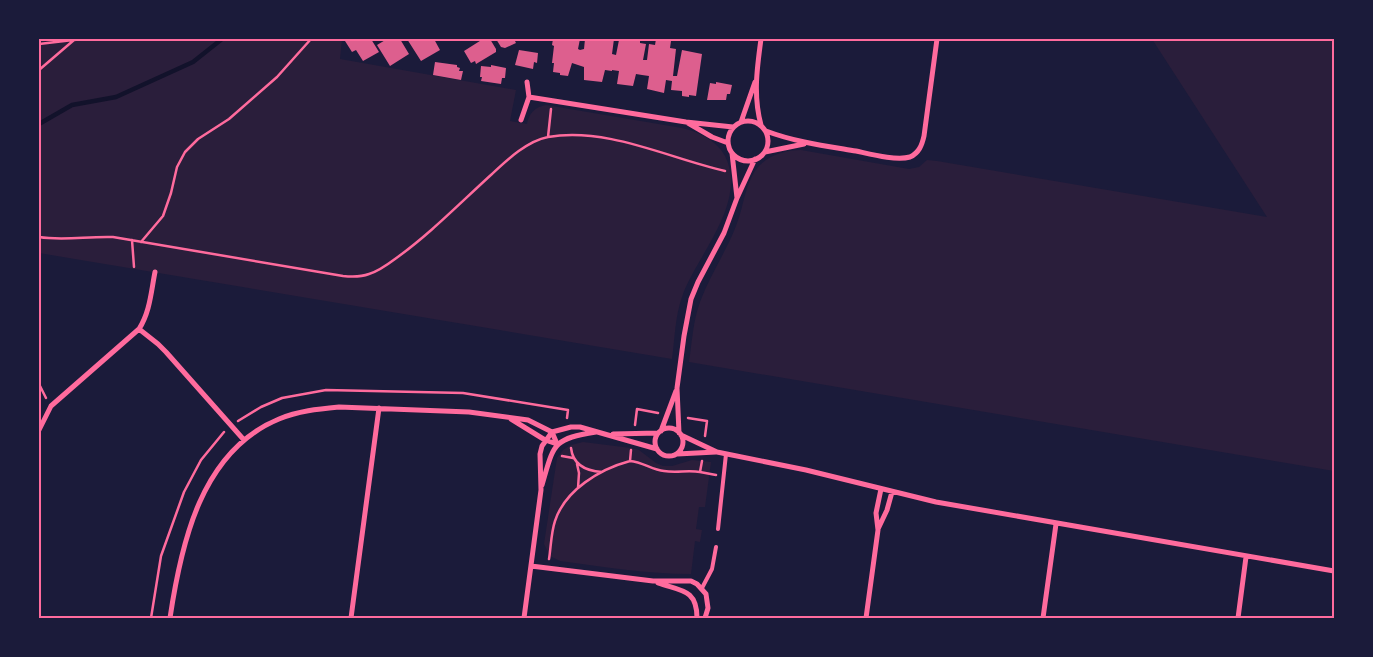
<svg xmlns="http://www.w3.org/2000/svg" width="1373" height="657" viewBox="0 0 1373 657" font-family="'IBM Plex Sans',sans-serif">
<rect width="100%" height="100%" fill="#1b1b3a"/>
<path fill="#2a1e3b" d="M 39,39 L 342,39 L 340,59 L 516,90 L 510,121 L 527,124 C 529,113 535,107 546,105 L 682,128 C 699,132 716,140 725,156 C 748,202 698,254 683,294 C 675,315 675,337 672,359 L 39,253 Z
M 1152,39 L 1334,39 L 1334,471 L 689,362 C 692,342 693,321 700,302 C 710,275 726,252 736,226 C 744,207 745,181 759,166 C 769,155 786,150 801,150 L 909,169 L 919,167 L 927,160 L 937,161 L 1267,217 Z
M 583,442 L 631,448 L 639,450 L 656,463 L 663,466 L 672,466 L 692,460 L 711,462 L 705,507 L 699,507 L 696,529 L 702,530 L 700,542 L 695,541 L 691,574 C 647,574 604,567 560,561 L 550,556 L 544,544 L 557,458 L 563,450 L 571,445 Z"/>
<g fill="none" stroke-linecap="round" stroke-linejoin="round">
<path stroke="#12122b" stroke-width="4.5" d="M 39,124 L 72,105 L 116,97 L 193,62 L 222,39"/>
</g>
<path fill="#dd5f8e" d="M 348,39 L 371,39 L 379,52 L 363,61 L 356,50 L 352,52 L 345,41 Z
M 387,39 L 391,41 L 394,39 L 400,39 L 409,54 L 390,66 L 377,45 Z
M 407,39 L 434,39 L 440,50 L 421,61 Z
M 483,39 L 490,39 L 496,49 L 496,52 L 476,64 L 475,61 L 471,63 L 464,51 Z
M 496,39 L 519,39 L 515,41 L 516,43 L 505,48 L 501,47 Z
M 553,39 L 580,39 L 578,49 L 580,50 L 584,49 L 585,39 L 614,39 L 612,54 L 616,55 L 619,40 L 640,39 L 640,43 L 646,44 L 643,60 L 647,60 L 649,44 L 655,45 L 656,39 L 671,41 L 670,48 L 676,49 L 673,76 L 677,76 L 682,50 L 702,54 L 696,96 L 689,95 L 689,97 L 682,96 L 682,91 L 671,90 L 672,81 L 666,80 L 664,93 L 647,89 L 649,76 L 642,75 L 636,74 L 633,86 L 617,84 L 619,71 L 612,70 L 612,71 L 605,70 L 602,82 L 584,80 L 584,67 L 572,63 L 568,76 L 560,75 L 560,73 L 553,72 L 554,63 L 552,63 L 554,46 L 552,45 Z
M 519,50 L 538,53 L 537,63 L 534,62 L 533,69 L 515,65 Z
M 435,62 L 457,65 L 457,67 L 460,68 L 459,71 L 463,71 L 461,80 L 433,75 Z
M 491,65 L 506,68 L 505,78 L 502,78 L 501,84 L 481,81 L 482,77 L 480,77 L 481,66 L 491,67 Z
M 716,82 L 732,85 L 730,94 L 727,94 L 726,100 L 707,100 L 710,83 L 716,84 Z"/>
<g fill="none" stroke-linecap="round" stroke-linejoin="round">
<path stroke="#ff6b9d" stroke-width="2.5" d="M 39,44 L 73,40
M 39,70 L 74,40 L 82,39
M 548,137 L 551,109
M 39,237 C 63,241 88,236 113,237 L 343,276 C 352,277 361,277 369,274 C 379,271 387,265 395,259 C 430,234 460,203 492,174 C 507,160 527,141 548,137 C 608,127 668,158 725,171
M 132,240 L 134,267
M 141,242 L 163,216 L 171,193 L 177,167 L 185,152 L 198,139 L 229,119 L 277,77 L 311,39
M 39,384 L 46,398
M 688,418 L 707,421 L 705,436
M 238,421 L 261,407 L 282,398 L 326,390 L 463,393 L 568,410 L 567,418
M 635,425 L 637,409 L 658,413
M 571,448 C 573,465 586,471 602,472
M 562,456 L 573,458
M 630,461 C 643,462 652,470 664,471 C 676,473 688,470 700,472 L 702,461
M 577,464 L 579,473 L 578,488
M 700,472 L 716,475
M 549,559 C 551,547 551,533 555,521 C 565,490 600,469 630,461 L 631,450
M 151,618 L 161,556 L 184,492 L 201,460 L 224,432"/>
<path stroke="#ff6b9d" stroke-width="4" d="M 718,529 L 726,454
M 702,588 L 712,569 L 716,547"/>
<path stroke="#ff6b9d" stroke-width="5" d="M 529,97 L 686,122 L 733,127
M 521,120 L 529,97 L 527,82
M728 141a20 20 0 1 1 40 0a20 20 0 1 1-40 0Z
M 741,122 L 755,82
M 688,123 L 712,137 L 728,143
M 761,125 C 753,96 757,68 761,39
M 766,131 C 795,142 826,146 856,151 C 870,154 896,161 910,157 C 919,153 922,145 924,136 L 937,39
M 765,152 L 804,144
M 732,153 L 737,198
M 139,329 C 150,312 151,292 155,272
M 511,419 L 545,440 L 557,444
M655 442a14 14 0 1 1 28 0a14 14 0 1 1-28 0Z
M 39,430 L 51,406 L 139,329 L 158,344 L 166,352 L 244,440
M 661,431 L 676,391
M 679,433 L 677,388 L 684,336 L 691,299 L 698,282 L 724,233 L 737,198 L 755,159
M 613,434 L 658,433
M 681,435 L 717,452 L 806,470 L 936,502 L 1334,571
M 677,454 L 716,452
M 542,485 C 554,444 552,439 596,432
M 878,529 L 887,510 L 892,492
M 531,566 L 653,581 L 691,581 L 697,584 L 706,594 L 708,608 L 705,618
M 658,583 C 681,591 697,589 697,618
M 170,618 C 181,544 201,451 279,419 C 298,411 318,409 339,407 L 469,412 L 528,420 L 552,432 L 557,444
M 351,618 L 379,408
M 524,618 L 541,490 L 540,454 L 542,446 L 552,432 L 571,427 L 580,427 L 657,449
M 866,618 L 878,530 L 876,513 L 881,489
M 1043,618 L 1056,524
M 1238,618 L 1246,557"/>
</g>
<rect width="1373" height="657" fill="none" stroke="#1b1b3a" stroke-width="80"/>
<rect x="40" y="40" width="1293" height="577" fill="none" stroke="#ff6b9d" stroke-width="2"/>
</svg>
